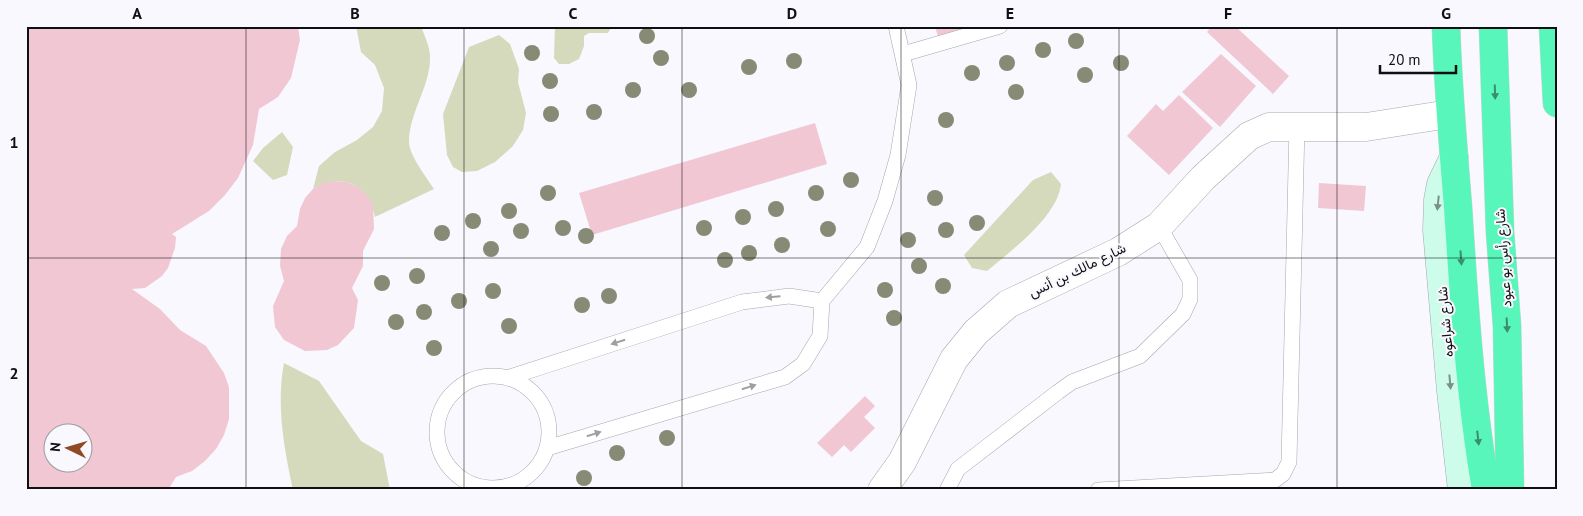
<svg xmlns="http://www.w3.org/2000/svg" width="1583" height="516" viewBox="0 0 1583 516" font-family="'PT Sans',Vazirmatn,sans-serif">
<rect width="100%" height="100%" fill="#f8f8fe"/>
<path fill="#d5dabd" d="M 356,26 L 421,26 C 424,35 430,47 430,56 C 431,86 409,112 409,142 C 409,155 427,178 434,189 L 375,217 C 368,184 342,172 313,189 L 319,166 L 335,152 L 357,140 L 373,127 L 382,111 L 384,88 L 375,65 L 361,52 Z
M 555,26 L 612,26 L 608,33 L 589,33 L 584,36 L 584,46 L 579,59 L 569,64 L 559,64 L 554,58 Z
M 499,35 L 510,44 L 519,69 L 518,82 L 526,113 L 523,130 L 513,146 L 495,162 L 477,171 L 462,172 L 453,167 L 447,155 L 443,114 L 469,47 Z
M 282,132 L 293,147 L 287,175 L 273,180 L 253,161 L 263,148 Z
M 1051,172 L 1061,184 C 1058,216 1011,251 987,271 L 972,268 L 964,255 L 1033,180 Z
M 284,363 L 319,381 L 361,441 L 383,454 L 390,490 L 293,490 C 284,448 276,405 284,363 Z"/>
<path fill="#f2c7d4" fill-rule="evenodd" d="M 26,26 L 298,26 L 300,40 L 291,78 L 278,97 L 259,109 L 253,145 L 238,178 L 225,195 L 209,211 L 172,234 L 176,237 L 175,248 L 168,268 L 162,276 L 145,288 L 132,289 L 160,309 L 180,330 L 206,346 L 224,373 L 229,387 L 229,419 L 224,435 L 216,449 L 205,461 L 192,471 L 176,477 L 168,490 L 26,490 ZM 52,434 L 82,434 L 82,464 L 52,464 Z
M 935,26 L 962,26 L 963,29 L 938,37 Z
M 1212,26 L 1235,26 L 1289,76 L 1273,94 L 1207,32 Z
M 1221,54 L 1256,86 L 1220,127 L 1182,92 Z
M 1179,95 L 1213,128 L 1169,175 L 1127,136 L 1156,104 L 1163,111 Z
M 815,123 L 827,164 L 592,235 L 579,193 Z
M 335,181 L 347,182 L 358,187 L 367,195 L 373,205 L 374,229 L 363,251 L 363,266 L 352,288 L 358,300 L 354,328 L 338,345 L 327,350 L 305,351 L 284,340 L 275,327 L 273,306 L 284,281 L 280,266 L 281,249 L 287,236 L 297,226 L 300,209 L 305,198 L 313,189 L 323,183 Z
M 1319,183 L 1366,186 L 1364,211 L 1318,208 Z
M 865,396 L 875,406 L 864,417 L 875,428 L 851,452 L 844,445 L 832,457 L 817,443 Z"/>
<g fill="none" stroke-linecap="round" stroke-linejoin="round">
<g stroke="#a6a6ab" stroke-width="16">
<path id="lane" d="M 903,54 L 1000,26
M437 432a56 56 0 1 1 112 0a56 56 0 1 1-112 0Z
M 507,378 L 742,302 L 789,296 L 822,301
M 547,448 L 785,377 L 803,364 L 820,336 L 822,301 L 867,247 L 885,201 L 898,155 L 909,85 L 896,26
M 947,490 L 958,469 L 1058,392 L 1072,382 L 1140,356 L 1183,314 L 1190,299 L 1190,280 L 1159,226
M 1098,490 L 1275,480 L 1283,474 L 1289,462 L 1297,126"/>
</g>
<g stroke="#a6a6ab" stroke-width="29">
<path id="street" d="M 882,490 L 902,462 L 954,359 L 976,332 L 1008,304 L 1118,252 L 1159,226 L 1203,178 L 1249,136 L 1269,127 L 1366,127 L 1449,114"/>
</g>
<g stroke="#a6a6ab" stroke-width="29">
<path id="secondary" d="M 1454,157 L 1441,184 L 1438,200 L 1437,230 L 1451,391 L 1462,490"/>
</g>
<g stroke="#d4d4d4" stroke-width="29">
<path id="highway" d="M 1446,26 C 1448,87 1453,147 1458,207 C 1464,302 1470,396 1486,490
M 1493,26 L 1500,232 L 1507,326 L 1510,490
M 1553,26 L 1557,103"/>
</g>
<use href="#lane" stroke="#fff" stroke-width="15"/>
<use href="#street" stroke="#fff" stroke-width="28"/>
<use href="#secondary" stroke="#cdfceb" stroke-width="28"/>
<use href="#highway" stroke="#59f6bb" stroke-width="28"/>
</g>
<g fill="#878a74">
<circle cx="647" cy="36" r="8"/>
<circle cx="1076" cy="41" r="8"/>
<circle cx="1043" cy="50" r="8"/>
<circle cx="532" cy="53" r="8"/>
<circle cx="661" cy="58" r="8"/>
<circle cx="794" cy="61" r="8"/>
<circle cx="1007" cy="63" r="8"/>
<circle cx="1121" cy="63" r="8"/>
<circle cx="749" cy="67" r="8"/>
<circle cx="972" cy="73" r="8"/>
<circle cx="1085" cy="75" r="8"/>
<circle cx="550" cy="81" r="8"/>
<circle cx="633" cy="90" r="8"/>
<circle cx="689" cy="90" r="8"/>
<circle cx="1016" cy="92" r="8"/>
<circle cx="594" cy="112" r="8"/>
<circle cx="551" cy="114" r="8"/>
<circle cx="946" cy="120" r="8"/>
<circle cx="851" cy="180" r="8"/>
<circle cx="548" cy="193" r="8"/>
<circle cx="816" cy="193" r="8"/>
<circle cx="935" cy="198" r="8"/>
<circle cx="776" cy="209" r="8"/>
<circle cx="509" cy="211" r="8"/>
<circle cx="743" cy="217" r="8"/>
<circle cx="473" cy="221" r="8"/>
<circle cx="977" cy="223" r="8"/>
<circle cx="563" cy="228" r="8"/>
<circle cx="704" cy="228" r="8"/>
<circle cx="828" cy="229" r="8"/>
<circle cx="946" cy="230" r="8"/>
<circle cx="521" cy="231" r="8"/>
<circle cx="442" cy="233" r="8"/>
<circle cx="586" cy="236" r="8"/>
<circle cx="908" cy="240" r="8"/>
<circle cx="782" cy="245" r="8"/>
<circle cx="491" cy="249" r="8"/>
<circle cx="749" cy="253" r="8"/>
<circle cx="725" cy="260" r="8"/>
<circle cx="919" cy="266" r="8"/>
<circle cx="417" cy="276" r="8"/>
<circle cx="382" cy="283" r="8"/>
<circle cx="943" cy="286" r="8"/>
<circle cx="885" cy="290" r="8"/>
<circle cx="493" cy="291" r="8"/>
<circle cx="609" cy="296" r="8"/>
<circle cx="459" cy="301" r="8"/>
<circle cx="582" cy="305" r="8"/>
<circle cx="424" cy="312" r="8"/>
<circle cx="894" cy="318" r="8"/>
<circle cx="396" cy="322" r="8"/>
<circle cx="509" cy="326" r="8"/>
<circle cx="434" cy="348" r="8"/>
<circle cx="667" cy="438" r="8"/>
<circle cx="617" cy="453" r="8"/>
<circle cx="584" cy="478" r="8"/>
</g>
<defs><path id="oneway-solid" d="M-6-.8H1V-3.2L6.5 0L1 3.2V.8H-6Z" transform="scale(1.25)"/></defs>
<g fill="#388e6f">
<use href="#oneway-solid" transform="translate(1495 92) rotate(88)"/>
<use href="#oneway-solid" transform="translate(1461 258) rotate(86)"/>
<use href="#oneway-solid" transform="translate(1507 325) rotate(87)"/>
<use href="#oneway-solid" transform="translate(1478 438) rotate(84)"/>
</g>
<g fill="#789289">
<use href="#oneway-solid" transform="translate(1438 203) rotate(96)"/>
<use href="#oneway-solid" transform="translate(1450 382) rotate(85)"/>
</g>
<g fill="#9f9fa0">
<use href="#oneway-solid" transform="translate(773 297) rotate(175)"/>
<use href="#oneway-solid" transform="translate(618 342) rotate(162)"/>
<use href="#oneway-solid" transform="translate(749 387) rotate(-17)"/>
<use href="#oneway-solid" transform="translate(594 434) rotate(-17)"/>
</g>
<path fill="none" stroke="#101012" stroke-width="1" stroke-opacity="0.55" d="M 246,26 L 246,490M 464,26 L 464,490M 682,26 L 682,490M 901,26 L 901,490M 1119,26 L 1119,490M 1337,26 L 1337,490M 26,258 L 1557,258"/>
<g text-anchor="middle" stroke-width="4" stroke-linejoin="round" paint-order="stroke">
<g font-size="14" fill="#101012" stroke="#f8f8fe">
<text transform="translate(1503 258) rotate(-94)" y="5">شارع رأس بو عبود</text>
<text transform="translate(1077 270) rotate(-26)" y="5">شارع مالك بن أنس</text>
<text transform="translate(1445 322) rotate(-95)" y="5">شارع شراعوه</text>
</g>
</g>
<rect width="1583" height="516" fill="none" stroke="#f8f8fe" stroke-width="55"/>
<g transform="translate(68 448) rotate(275)"><circle r="24" fill="#f8f8fe" stroke="#9b9ba0"/>
<path d="M0-4L9 19L0 12L-9 19Z" fill="#914b24"/>
<text y="-8" font-size="14" font-weight="bold" text-anchor="middle" fill="#101012">N</text>
</g>
<path d="M1380 65v8h76v-8" fill="none" stroke="#101012" stroke-width="2.5"/>
<text x="1388" y="65" font-size="15" fill="#101012" stroke="#f8f8fe" stroke-width="4" paint-order="stroke">20 m</text>
<rect x="28" y="28" width="1528" height="460" fill="none" stroke="#101012" stroke-width="2"/>
<g font-size="16" text-anchor="middle" font-weight="bold" fill="#101012">
<text x="137" y="19">A</text>
<text x="355" y="19">B</text>
<text x="573" y="19">C</text>
<text x="792" y="19">D</text>
<text x="1010" y="19">E</text>
<text x="1228" y="19">F</text>
<text x="1446" y="19">G</text>
<text x="14" y="148">1</text>
<text x="14" y="379">2</text>
</g>
</svg>
